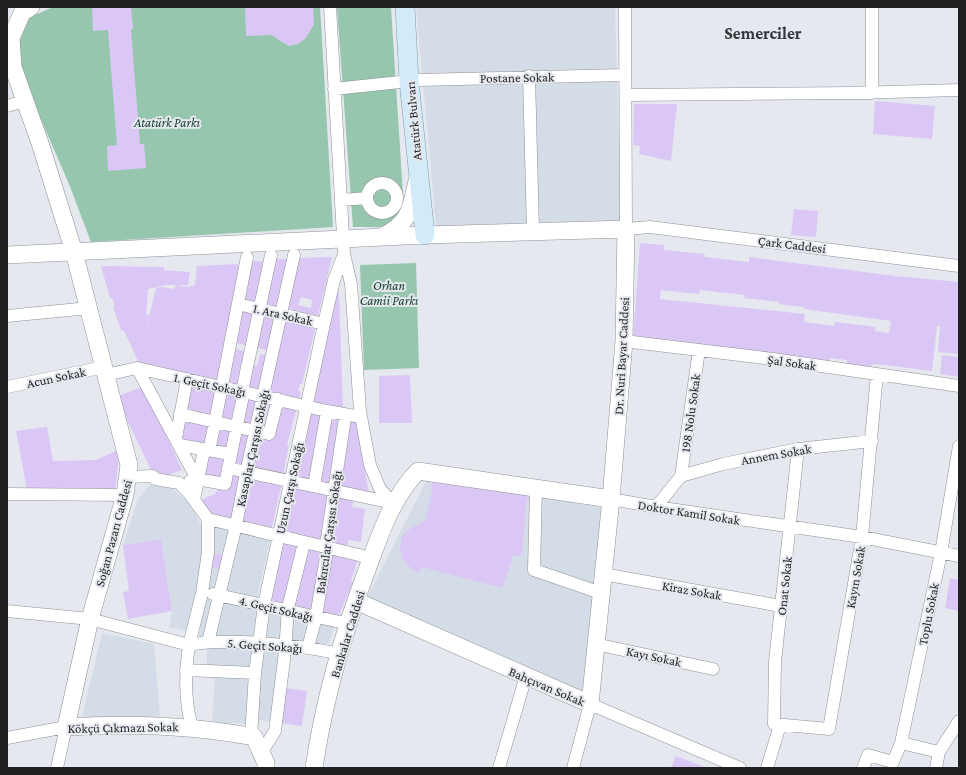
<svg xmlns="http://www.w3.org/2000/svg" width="966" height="775" viewBox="0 0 966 775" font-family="'Crimson Pro',serif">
<rect width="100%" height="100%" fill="#e5e8ee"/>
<path fill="#d4dce7" d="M 416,7 L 615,7 L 621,220 L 436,226 Z
M 428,478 L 604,508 L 589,694 L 363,605 Z
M 155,479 L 174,490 L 185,499 L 196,514 L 203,531 L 203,567 L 187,631 L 169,627 L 172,611 L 161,539 L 123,545 L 138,499 Z
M 213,522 L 233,526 L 218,594 L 207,592 Z
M 239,528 L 271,536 L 256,602 L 223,594 Z
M 206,595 L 217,597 L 206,639 L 199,636 Z
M 221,598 L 257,606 L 253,641 L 212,638 Z
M 267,608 L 285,612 L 282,642 L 263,641 Z
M 291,614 L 313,618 L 308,642 L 288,642 Z
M 318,619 L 336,623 L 328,644 L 311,643 Z
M 102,633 L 154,644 L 160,717 L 82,717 Z
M 207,645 L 252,646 L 251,669 L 207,667 Z
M 262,646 L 281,647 L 274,722 L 257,720 Z
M 215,674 L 250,676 L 247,724 L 212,722 Z"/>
<path fill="#96c7ae" d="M 53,7 L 320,7 L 333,227 L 91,242 L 69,184 L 16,62 L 18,41 L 26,19 Z
M 337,7 L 391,7 L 403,195 L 398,217 L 390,227 L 353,227 Z
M 416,263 L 419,368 L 364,370 L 360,265 Z"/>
<path fill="#dbc7f6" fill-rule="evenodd" d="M 92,7 L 131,7 L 133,29 L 131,29 L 140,144 L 144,144 L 146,168 L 108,171 L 107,146 L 117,145 L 108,30 L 93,31 Z
M 245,7 L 313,7 L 314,24 L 306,38 L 298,44 L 289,46 L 280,41 L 272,35 L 246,36 Z
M 875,101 L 935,106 L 932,139 L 873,134 Z
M 634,104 L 677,104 L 671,161 L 639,154 L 640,146 L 633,145 Z
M 794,209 L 818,211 L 816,237 L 791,235 Z
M 640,243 L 664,245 L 664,250 L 705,254 L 704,257 L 749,262 L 749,257 L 895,276 L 959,282 L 959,354 L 938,352 L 940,326 L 937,326 L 932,371 L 885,365 L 872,364 L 871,367 L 847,364 L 847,355 L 847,360 L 830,358 L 830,362 L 633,340 ZM 661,290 L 699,294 L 700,290 L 745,295 L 744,298 L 779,302 L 779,304 L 804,307 L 804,309 L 891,321 L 889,333 L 875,331 L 876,327 L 835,322 L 834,326 L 804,322 L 805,314 L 660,299 Z
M 332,257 L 317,320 L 284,312 L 297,258 ZM 301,297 L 312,300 L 311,308 L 298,305 Z
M 273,259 L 289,259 L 278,312 L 263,308 Z
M 251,260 L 267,262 L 257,307 L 243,304 Z
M 237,264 L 239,267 L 236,283 L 238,284 L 220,383 L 139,363 L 124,331 L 122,331 L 120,327 L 113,307 L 115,307 L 112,298 L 110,298 L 101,266 L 164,267 L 164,270 L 190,272 L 188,285 L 166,285 L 148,289 L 146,315 L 149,314 L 146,329 L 156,288 L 161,287 L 173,289 L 177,285 L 186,287 L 195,285 L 197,266 Z
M 334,291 L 339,292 L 343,409 L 311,402 Z
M 240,307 L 257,311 L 249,346 L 235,343 L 241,325 Z
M 262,312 L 278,315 L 269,351 L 255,347 Z
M 283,316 L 313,324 L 312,329 L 315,329 L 302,384 L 300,384 L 298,391 L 301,392 L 299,400 L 266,392 Z
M 235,349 L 248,352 L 241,387 L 226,384 Z
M 260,354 L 268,356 L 259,391 L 246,388 L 251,365 L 257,366 Z
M 942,355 L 959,357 L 959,377 L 940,374 Z
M 410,375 L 412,423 L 379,423 L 379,376 Z
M 191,384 L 218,391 L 212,419 L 187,414 Z
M 144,386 L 182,470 L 168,475 L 152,472 L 116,397 Z
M 226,392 L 239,395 L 234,425 L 217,421 Z
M 245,396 L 258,399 L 253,430 L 240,424 Z
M 264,400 L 275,403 L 268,431 L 258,428 Z
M 280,403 L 297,407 L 287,445 L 289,445 L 283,476 L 249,468 L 257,433 L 272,437 Z
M 309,410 L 323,413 L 312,481 L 295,477 Z
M 329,415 L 343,418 L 331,484 L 318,481 Z
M 347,418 L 355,419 L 369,493 L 338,485 Z
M 186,419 L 212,424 L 207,446 L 182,442 Z
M 218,425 L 232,430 L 228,450 L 212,446 Z
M 47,427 L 53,461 L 96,460 L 120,449 L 115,491 L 27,490 L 16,431 Z
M 238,429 L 251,433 L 244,467 L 231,464 Z
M 209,453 L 227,456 L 222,480 L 205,477 Z
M 231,472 L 244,475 L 233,521 L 206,512 L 198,505 L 203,499 L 215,494 L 219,488 L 224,487 L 227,491 Z
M 248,475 L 282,483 L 271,531 L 239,522 Z
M 437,479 L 529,494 L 526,506 L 522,555 L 513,556 L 502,588 L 422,567 L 419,573 L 412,570 L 402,558 L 400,546 L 402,536 L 411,528 L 425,521 L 432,491 L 431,484 Z
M 293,485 L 332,494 L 324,544 L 283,534 Z
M 336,495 L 354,498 L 352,507 L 365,509 L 361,542 L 348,540 L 347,550 L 328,546 Z
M 161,539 L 172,611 L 128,619 L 123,592 L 129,591 L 123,545 Z
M 282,540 L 300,544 L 285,607 L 269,603 Z
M 306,545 L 323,549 L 311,612 L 292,608 Z
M 330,552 L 358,559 L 351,581 L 353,582 L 338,618 L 318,614 Z
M 212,553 L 227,555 L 224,570 L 210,567 Z
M 950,578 L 959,580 L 959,611 L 945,608 Z
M 285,688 L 307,691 L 302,726 L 280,723 Z
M 676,756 L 707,768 L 671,768 Z"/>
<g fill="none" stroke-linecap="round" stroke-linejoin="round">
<g stroke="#8d9094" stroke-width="13">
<path id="street" d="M 330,7 L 344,254 L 351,284 L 360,411 L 370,465 L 380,489 L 393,503
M 625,7 L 626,229 L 650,227 L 959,266
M 529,76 L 533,231
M 334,89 L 419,80 L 625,75
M 872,93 L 872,7
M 626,95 L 854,93 L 959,90
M 7,106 L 25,101
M367 198a15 15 0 1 1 30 0a15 15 0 1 1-30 0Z
M 342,200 L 367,198
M 242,305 L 324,324
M 7,316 L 89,308
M 624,341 L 773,359 L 959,386
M 137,368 L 197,479
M 106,375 L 137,368 L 327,411 L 361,417
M 7,387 L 104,367
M 242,391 L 271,255
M 180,414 L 269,434 L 278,399
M 176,438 L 187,379
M 180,445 L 230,454
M 798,449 L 775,662 L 774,724 L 829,729 L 862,537 L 877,374
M 228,468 L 393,503
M 681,476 L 723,464 L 798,449 L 872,441
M 681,476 L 699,350
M 128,477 L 153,476 L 155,479 L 179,483 L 188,492 L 208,519 L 208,552 L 202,593 L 189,645 C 228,637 300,645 340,654
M 190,481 L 197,479 L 225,484 L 244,391
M 314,486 L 327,411
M 536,488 L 534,570 L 601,593
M 7,494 L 125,495
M 611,499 L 656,507 L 862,537 L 959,556
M 194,500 L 203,455 L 210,446 L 215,422 L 247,257
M 656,507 L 681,476
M 208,519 L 359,555 L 371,559
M 603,574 L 781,606
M 213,594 L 340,622 L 347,629
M 7,611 L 90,619 L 189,645 C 185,673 184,700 192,727
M 208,642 L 236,525 L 247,468 L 294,255
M 595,644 L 713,669
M 308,648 L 316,617 L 327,551 L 326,545 L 345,418 L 348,416
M 186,670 L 255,673
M 251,737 L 255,673 L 264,605 L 324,324 L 334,280 L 344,254
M 7,738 L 66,727 L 57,768
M 939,752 L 901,743 L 941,553 L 959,446
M 261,753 L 275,731 L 285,652 L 288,608 L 304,543
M 499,768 L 526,676
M 573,768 L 590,704 L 740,768
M 767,768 L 780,725
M 863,768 L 868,755 L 893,762 L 901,743
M 936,768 L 939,752 L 959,721"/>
</g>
<g stroke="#8d9094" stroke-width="18">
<path id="secondary" d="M 31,7 L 22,13 L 11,38 L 13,67 L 40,143 L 74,252 L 129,465 L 125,495 L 90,619 L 66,727 C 130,723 191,725 254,737 L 266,763 L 266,768
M 383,236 C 410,223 411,208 417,181
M 7,255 L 425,235 L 626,229 L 624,341 L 611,499 L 590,704 L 356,601
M 314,768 C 324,699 344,631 368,567 C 381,532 392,498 418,471 L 611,499"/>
</g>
<g stroke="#809baa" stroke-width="20">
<path id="primary" d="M 405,7 L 409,81 L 425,235"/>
</g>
<use href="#street" stroke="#fff" stroke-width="12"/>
<use href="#secondary" stroke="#fff" stroke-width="17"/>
<use href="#primary" stroke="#d3ebf8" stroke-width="19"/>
</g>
<g text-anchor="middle" stroke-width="4" stroke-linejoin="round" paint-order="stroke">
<g font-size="13" fill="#1f2022" stroke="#e5e8ee">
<text transform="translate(517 77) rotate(-1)" y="5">Postane Sokak</text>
<text transform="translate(413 121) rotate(-95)" y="5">Atatürk Bulvarı</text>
<text transform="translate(792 244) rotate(7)" y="5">Çark Caddesi</text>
<text transform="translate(283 314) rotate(13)" y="5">1. Ara Sokak</text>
<text transform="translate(621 356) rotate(-87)" y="5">Dr. Nuri Bayar Caddesi</text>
<text transform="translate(792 362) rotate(8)" y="5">Şal Sokak</text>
<text transform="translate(56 377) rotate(-12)" y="5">Acun Sokak</text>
<text transform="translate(210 384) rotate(12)" y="5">1. Geçit Sokağı</text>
<text transform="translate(690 413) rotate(-82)" y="5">198 Nolu Sokak</text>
<text transform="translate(252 448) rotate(-78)" y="5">Kasaplar Çarşısı Sokağı</text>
<text transform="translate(776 454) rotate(-10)" y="5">Annem Sokak</text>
<text transform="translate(289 488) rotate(-78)" y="5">Uzun Çarşı Sokağı</text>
<text transform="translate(689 512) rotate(9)" y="5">Doktor Kamil Sokak</text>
<text transform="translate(328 532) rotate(-82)" y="5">Bakırcılar Çarşısı Sokağı</text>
<text transform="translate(113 533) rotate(-75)" y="5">Soğan Pazarı Caddesi</text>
<text transform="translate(855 577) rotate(-80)" y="5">Kayın Sokak</text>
<text transform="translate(784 586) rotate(-84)" y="5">Onat Sokak</text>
<text transform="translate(692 590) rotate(10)" y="5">Kiraz Sokak</text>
<text transform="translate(276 608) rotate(13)" y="5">4. Geçit Sokağı</text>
<text transform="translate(928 614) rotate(-79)" y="5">Toplu Sokak</text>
<text transform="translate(347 634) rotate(-73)" y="5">Bankalar Caddesi</text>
<text transform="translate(265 645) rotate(4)" y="5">5. Geçit Sokağı</text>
<text transform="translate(654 656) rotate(12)" y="5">Kayı Sokak</text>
<text transform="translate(547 686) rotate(23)" y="5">Bahçıvan Sokak</text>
<text transform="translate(123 727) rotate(-1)" y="5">Kökçü Çıkmazı Sokak</text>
</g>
<g font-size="13" font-style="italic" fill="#103c2a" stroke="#e5e8ee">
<text x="167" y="127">Atatürk Parkı</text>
<text x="389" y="290">Orhan<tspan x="389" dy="15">Camii Parkı</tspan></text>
</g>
<g font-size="17" font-weight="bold" fill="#33363a" stroke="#e5e8ee">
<text x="763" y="39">Semerciler</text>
</g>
</g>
<rect width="966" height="775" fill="none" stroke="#1f2022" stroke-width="16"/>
</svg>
